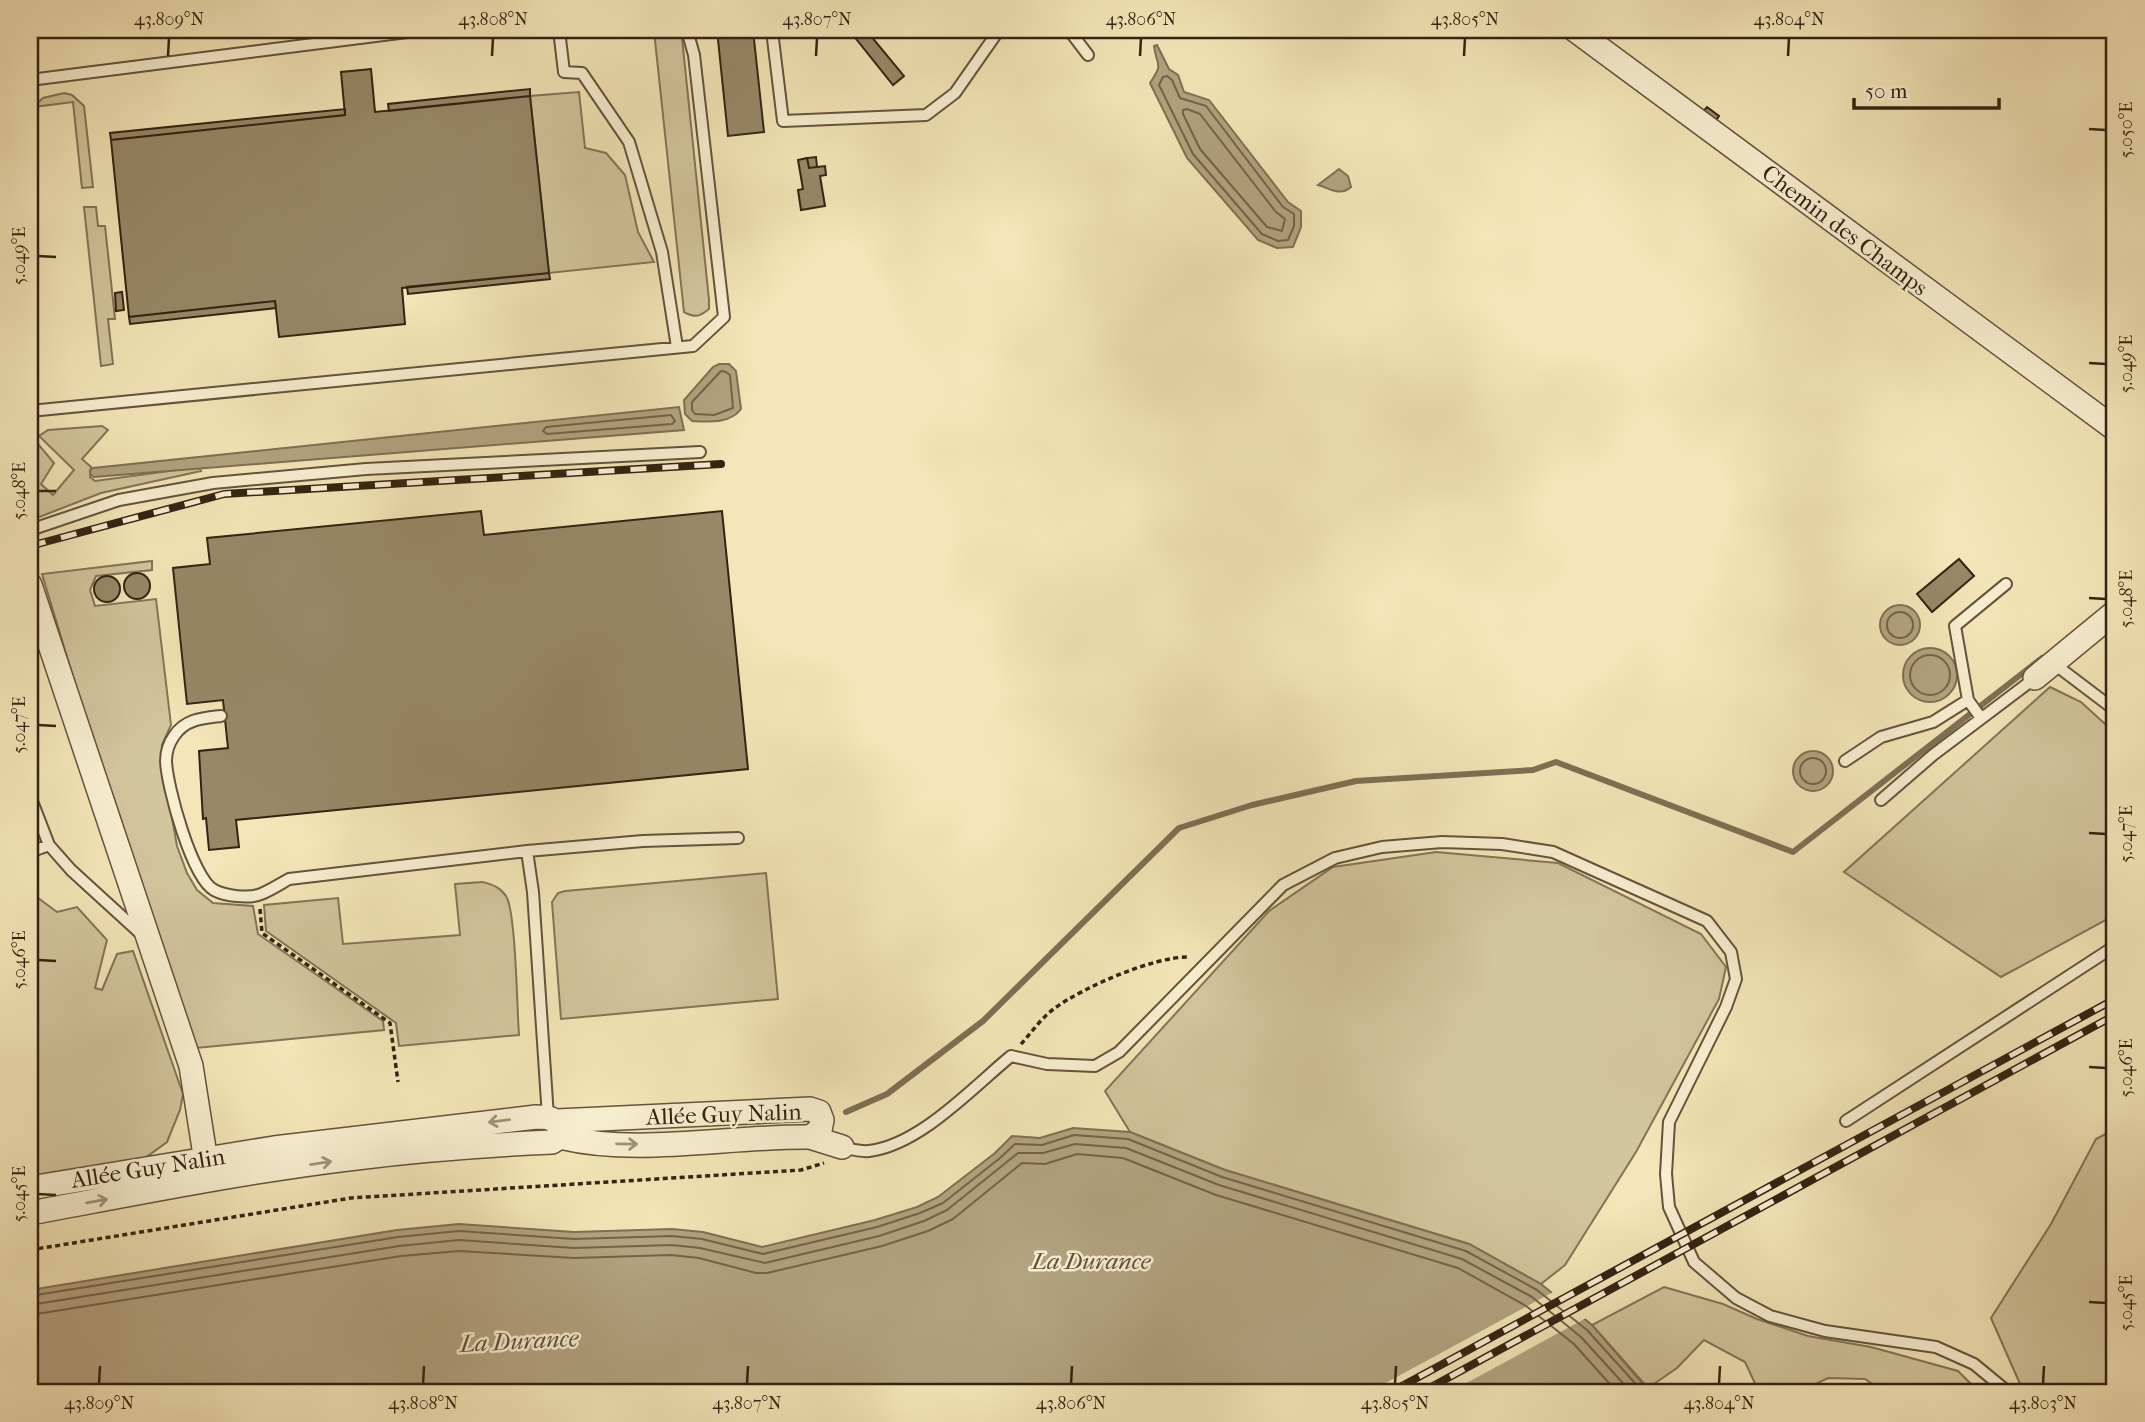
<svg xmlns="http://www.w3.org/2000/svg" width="2145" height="1422" viewBox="0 0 2145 1422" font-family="'IM FELL French Canon',serif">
<rect width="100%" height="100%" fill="#f4e6b8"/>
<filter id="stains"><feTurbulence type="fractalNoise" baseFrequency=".00286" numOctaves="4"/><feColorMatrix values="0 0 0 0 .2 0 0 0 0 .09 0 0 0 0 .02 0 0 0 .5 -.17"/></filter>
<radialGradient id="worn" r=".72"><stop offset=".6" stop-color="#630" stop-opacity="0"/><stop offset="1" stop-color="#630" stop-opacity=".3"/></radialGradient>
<path fill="#d3c59c" stroke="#847457" stroke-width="2" d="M 679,30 L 682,38 L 709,300 L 709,309 C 699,317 695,318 684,312 L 654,31 Z
M 579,92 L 585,148 L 606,153 L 625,175 L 638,232 L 654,262 L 549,273 L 530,96 Z
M 64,93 L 72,95 L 84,106 L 93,187 L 82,188 L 73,102 L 33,107 L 43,98 Z
M 84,207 L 96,207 L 98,226 L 105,226 L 115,319 L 108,319 L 113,364 L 101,366 Z
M 102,426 L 108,430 L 82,459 L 91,467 L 90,477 L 95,481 L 199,467 L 201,471 L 101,493 L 34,519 C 32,500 23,453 34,439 L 54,463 L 41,484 L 53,495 L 74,470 L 39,436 L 48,430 Z
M 152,561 L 152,570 L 96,576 L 90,590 L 95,606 L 156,599 L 171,725 L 162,745 L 163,768 L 177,846 L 187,873 L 197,890 L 213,903 L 253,906 L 258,934 L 383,1021 L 384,1030 L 196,1048 L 81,703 L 42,574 Z
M 2050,687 L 2081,702 L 2115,733 L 2115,915 L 2001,977 L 1844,872 Z
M 1436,852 L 1558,863 L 1701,934 L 1726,967 L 1719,999 L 1636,1152 L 1565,1265 L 1541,1284 L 1469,1244 L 1225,1170 L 1130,1132 L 1105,1091 L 1269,911 L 1333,867 Z
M 766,873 L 778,999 L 561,1019 L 552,902 L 558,893 L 565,891 Z
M 483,882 C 493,885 500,887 506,896 C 516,911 517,1011 519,1035 L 399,1046 L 396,1023 L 266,931 L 264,905 L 338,898 L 343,944 L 460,935 L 455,884 Z
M 30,892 L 57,912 L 77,907 L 107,940 L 95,988 L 102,990 L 117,954 L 133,951 L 183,1094 L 180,1110 L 167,1142 L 145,1158 L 30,1180 Z
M 2115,1129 L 2115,1392 L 2027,1392 L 2020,1384 L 1991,1318 L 2051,1224 L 2096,1139 Z
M 1664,1287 L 1723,1304 L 1757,1319 L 1808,1336 L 1871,1347 L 1958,1371 L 1979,1392 L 1884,1392 L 1865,1379 L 1828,1378 L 1799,1392 L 1759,1392 L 1745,1362 L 1704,1340 L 1677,1368 L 1648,1388 L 1592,1325 Z"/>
<path fill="#b3a380" stroke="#806f54" stroke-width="2" d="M 1157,45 L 1169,69 L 1178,75 L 1184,92 L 1209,100 L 1288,202 L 1301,211 L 1301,227 L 1293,247 L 1277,248 L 1258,240 L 1187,158 L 1150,83 C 1164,62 1157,68 1154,46 Z
M 1339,169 L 1348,176 L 1351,187 C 1340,197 1329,188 1318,185 Z
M 719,364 L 729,364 L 736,371 L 741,409 C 730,424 709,422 692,421 L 685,414 L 684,400 L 713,367 Z
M 679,407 L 684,430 L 94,477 L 90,474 L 90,470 L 93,468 Z
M1880 625a20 20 0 1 1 40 0a20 20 0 1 1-40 0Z
M1903 675a27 27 0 1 1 54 0a27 27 0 1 1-54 0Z
M1793 771a20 20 0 1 1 40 0a20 20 0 1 1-40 0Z
M 1073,1128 L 1130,1132 L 1225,1170 L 1469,1244 L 1541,1284 L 1592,1325 L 1650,1392 L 30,1392 L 30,1290 L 397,1230 L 459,1224 L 574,1232 L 672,1229 L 703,1232 L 762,1247 L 875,1220 L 917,1207 L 938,1197 L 995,1153 L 1012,1136 L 1040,1138 Z
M 1839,1384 L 1867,1385 L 1879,1392 L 1817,1392 L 1825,1386 Z"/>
<path fill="#f4e6b8" d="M 1555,1291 L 1588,1317 L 1450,1392 L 1369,1392 Z"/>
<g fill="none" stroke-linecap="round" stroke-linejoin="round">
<path stroke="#746249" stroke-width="2" d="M 1167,76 L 1172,80 L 1180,98 L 1206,106 L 1283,207 L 1294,214 L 1294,226 L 1288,240 L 1278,241 L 1262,234 L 1193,154 L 1159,85 L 1163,77 Z
M 1187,109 L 1200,114 L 1276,212 L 1285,219 L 1282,231 L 1267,227 L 1200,149 L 1183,114 L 1183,110 Z
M 721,371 L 726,372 L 730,375 L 733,408 L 714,415 L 695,414 L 692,410 L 692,402 Z
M 671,415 L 675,421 L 672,424 L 547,434 L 543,431 L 546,427 Z
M1887 625a13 13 0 1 1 26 0a13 13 0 1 1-26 0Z
M1910 675a20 20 0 1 1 40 0a20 20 0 1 1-40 0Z
M1800 771a13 13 0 1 1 26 0a13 13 0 1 1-26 0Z
M 30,1296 L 398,1237 L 459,1231 L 574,1239 L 672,1236 L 702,1239 L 763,1254 L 877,1227 L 920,1213 L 943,1203 L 1000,1158 L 1015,1144 L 1042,1145 L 1074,1135 L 1128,1139 L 1222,1177 L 1466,1251 L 1537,1290 L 1587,1330 L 1643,1392
M 30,1305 L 399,1246 L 459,1240 L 574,1248 L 672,1245 L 700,1248 L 765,1263 L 879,1236 L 924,1221 L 947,1210 L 1018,1153 L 1043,1153 L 1075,1144 L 1126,1148 L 1219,1185 L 1462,1259 L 1532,1297 L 1581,1337 L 1631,1392
M 30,1315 L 401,1256 L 459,1251 L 574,1258 L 671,1255 L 699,1258 L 756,1273 L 767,1273 L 882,1246 L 928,1231 L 953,1219 L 1022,1163 L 1045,1164 L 1077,1154 L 1123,1158 L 1216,1195 L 1458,1268 L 1526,1306 L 1574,1344 L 1617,1392"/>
<path stroke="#806f54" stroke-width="6" d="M 846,1112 L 887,1094 L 983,1021 L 1179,828 L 1252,805 L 1356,781 L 1533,770 L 1556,762 L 1793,852 L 2042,658"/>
</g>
<path fill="#988868" stroke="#342212" stroke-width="2" d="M 717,30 L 753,30 L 764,132 L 728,136 Z
M 849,30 L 866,30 L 904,76 L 893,85 Z
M 371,69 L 375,112 L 530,96 L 549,273 L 402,288 L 405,324 L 279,337 L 275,301 L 129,317 L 111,140 L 345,115 L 341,72 Z
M 530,89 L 530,96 L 389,111 L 388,104 Z
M 1707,107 L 1719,116 L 1713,125 L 1700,115 Z
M 345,109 L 345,115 L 111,140 L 110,133 Z
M 816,157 L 817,167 L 809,168 L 807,158 Z
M 807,158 L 809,168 L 825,166 L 826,175 L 820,176 L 825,206 L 801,210 L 798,190 L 803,189 L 798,160 Z
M 549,273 L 550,279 L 408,294 L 407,287 Z
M 122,292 L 124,310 L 116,311 L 115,293 Z
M 275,301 L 276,308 L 130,324 L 129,317 Z
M 481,511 L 484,535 L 722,511 L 748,769 L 236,820 L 239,847 L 209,850 L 206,818 L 203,819 L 199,751 L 228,748 L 223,700 L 187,704 L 173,568 L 210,564 L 207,538 Z
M 1959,559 L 1974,576 L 1932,612 L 1917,594 Z
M124 586a13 13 0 1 1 26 0a13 13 0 1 1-26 0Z
M94 589a13 13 0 1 1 26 0a13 13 0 1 1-26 0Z"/>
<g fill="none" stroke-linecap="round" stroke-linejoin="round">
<g stroke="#64533c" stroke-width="14">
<path id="service" d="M 559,30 L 564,72 L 582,73 L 629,142 L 662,252 L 677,347
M 1069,30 L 1088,55
M 773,39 L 783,121 L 926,115 L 955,93 L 999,30
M 30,80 L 423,30
M 30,411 L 693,346 L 724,317 L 694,55 L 687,30
M 30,530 L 119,500 L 213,483 L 366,469 L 700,452
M 2053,663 L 2115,710
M 221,716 C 203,718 185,719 174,736 C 169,743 166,753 166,761 C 167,787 192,878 214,890 C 225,896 249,899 261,894 C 271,890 280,884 289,879 L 527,851 L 533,892 L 548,1117
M 1981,718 L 1968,700 L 1955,626 L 2006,584
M 1845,761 L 1881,737 L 1933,722 L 1968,700
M 30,796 L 49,845 L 71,870 L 140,933
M 1881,800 L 1933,755 L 2035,678
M 527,851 L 643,841 L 738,838
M 30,852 L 49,845
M 1846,1121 L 2115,946
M 842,1147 C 851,1149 860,1152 869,1151 C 920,1145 972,1088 1011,1056 L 1047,1064 L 1095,1066 L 1119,1052 L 1283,885 L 1335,858 L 1382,847 L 1442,842 L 1502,844 L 1553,852 L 1707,921 L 1731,952 L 1736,979 L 1726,1007 L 1669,1122 L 1666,1174 L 1669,1207 L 1694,1262 L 1736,1298 L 1770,1316 L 1825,1331 L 1936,1347 L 1974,1364 L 2008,1392"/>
</g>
<g stroke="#64533c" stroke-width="26">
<path id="minor" d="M 1575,30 L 2115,429
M 30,585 L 191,1066 L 208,1174
M 2035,678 L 2115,612
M 557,1121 L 810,1109 L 819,1112 L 822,1120 L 820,1130 L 810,1137 C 728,1136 639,1156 560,1137
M 810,1137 L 842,1147
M 30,1188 L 274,1148 L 536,1117 C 549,1117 555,1118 561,1129 L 560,1137 L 552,1142 C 486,1145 421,1150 356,1158 C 246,1171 138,1193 30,1213"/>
</g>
<path stroke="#342212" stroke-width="3.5" stroke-dasharray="5 3.5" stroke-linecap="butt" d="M 2108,30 L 2115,36
M 260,909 L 262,933 L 390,1023 L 398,1082
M 1021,1044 C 1032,1032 1042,1017 1055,1008 C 1084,987 1154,956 1190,957
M 30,1250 L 351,1198 L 801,1170 L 824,1163"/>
<use href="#service" stroke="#f8efd1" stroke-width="10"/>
<use href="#minor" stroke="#f8efd1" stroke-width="23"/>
<g stroke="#342212" stroke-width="8">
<path id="rail" d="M 30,546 L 224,494 L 721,464
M 1391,1392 L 2115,999
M 1422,1392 L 2115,1015"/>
</g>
<use href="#rail" stroke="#f8efd1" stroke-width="5" stroke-dasharray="16" stroke-linecap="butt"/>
</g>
<defs><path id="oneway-shaft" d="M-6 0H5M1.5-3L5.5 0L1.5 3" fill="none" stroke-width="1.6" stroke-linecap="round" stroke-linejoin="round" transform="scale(1.75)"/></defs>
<g stroke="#a0937b">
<use href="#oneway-shaft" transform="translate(499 1121) rotate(173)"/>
<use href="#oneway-shaft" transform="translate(627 1144) rotate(1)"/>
<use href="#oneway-shaft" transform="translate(321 1163) rotate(-9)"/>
<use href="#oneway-shaft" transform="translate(97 1201) rotate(-10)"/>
</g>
<path fill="none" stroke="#342212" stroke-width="2.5" d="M 168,56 L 169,38M 492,56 L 493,38M 816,56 L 817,38M 1140,56 L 1141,38M 1464,56 L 1465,38M 1788,56 L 1789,38M 2089,129 L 2106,130M 38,256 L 56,257M 2089,363 L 2106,364M 38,491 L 56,491M 2089,598 L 2106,599M 38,725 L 56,726M 2089,833 L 2106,834M 38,960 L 56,961M 2089,1067 L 2106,1068M 38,1194 L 56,1195M 2089,1302 L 2106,1303M 99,1384 L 100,1366M 423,1384 L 424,1366M 747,1384 L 748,1366M 1071,1384 L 1072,1366M 1395,1384 L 1396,1366M 1719,1384 L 1720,1366M 2043,1384 L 2044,1366"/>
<g text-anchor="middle" stroke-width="5" stroke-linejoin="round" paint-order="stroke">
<g font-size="23" fill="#342212" stroke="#f8efd1">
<text transform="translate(1845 230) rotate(37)" y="8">Chemin des Champs</text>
<text transform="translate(724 1114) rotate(-2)" y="8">Allée Guy Nalin</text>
<text transform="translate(148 1168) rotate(-9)" y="8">Allée Guy Nalin</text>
</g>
<g font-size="24" font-style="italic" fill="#604f38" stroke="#f8efd1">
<text x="1091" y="1269">La Durance</text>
<text transform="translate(519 1341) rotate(-3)" y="8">La Durance</text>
</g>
</g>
<rect width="2145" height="1422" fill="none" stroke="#f4e6b8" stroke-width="77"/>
<path d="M1854 98v10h145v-10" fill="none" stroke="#342212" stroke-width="3.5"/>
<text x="1865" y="98" font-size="21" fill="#342212" stroke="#f8efd1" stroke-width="5" paint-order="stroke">50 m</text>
<rect x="38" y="38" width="2068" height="1346" fill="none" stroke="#342212" stroke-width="2.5"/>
<g font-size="18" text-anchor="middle" fill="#342212">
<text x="169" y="25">43.809°N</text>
<text x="493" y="25">43.808°N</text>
<text x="817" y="25">43.807°N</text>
<text x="1141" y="25">43.806°N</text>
<text x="1465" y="25">43.805°N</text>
<text x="1789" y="25">43.804°N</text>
<text transform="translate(2126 130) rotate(-90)" y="6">5.050°E</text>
<text transform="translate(19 256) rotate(-90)" y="6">5.049°E</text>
<text transform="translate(2126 364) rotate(-90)" y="6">5.049°E</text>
<text transform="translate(19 491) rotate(-90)" y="6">5.048°E</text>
<text transform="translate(2126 599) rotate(-90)" y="6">5.048°E</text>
<text transform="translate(19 725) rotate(-90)" y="6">5.047°E</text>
<text transform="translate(2126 834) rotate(-90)" y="6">5.047°E</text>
<text transform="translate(19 960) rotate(-90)" y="6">5.046°E</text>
<text transform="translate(2126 1068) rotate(-90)" y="6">5.046°E</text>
<text transform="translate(19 1194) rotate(-90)" y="6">5.045°E</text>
<text transform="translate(2126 1303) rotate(-90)" y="6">5.045°E</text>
<text x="99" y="1409">43.809°N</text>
<text x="423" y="1409">43.808°N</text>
<text x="747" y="1409">43.807°N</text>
<text x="1071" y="1409">43.806°N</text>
<text x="1395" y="1409">43.805°N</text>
<text x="1719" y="1409">43.804°N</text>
<text x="2043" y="1409">43.803°N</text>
</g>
<rect width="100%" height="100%" filter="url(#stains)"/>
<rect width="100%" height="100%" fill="url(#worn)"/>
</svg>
